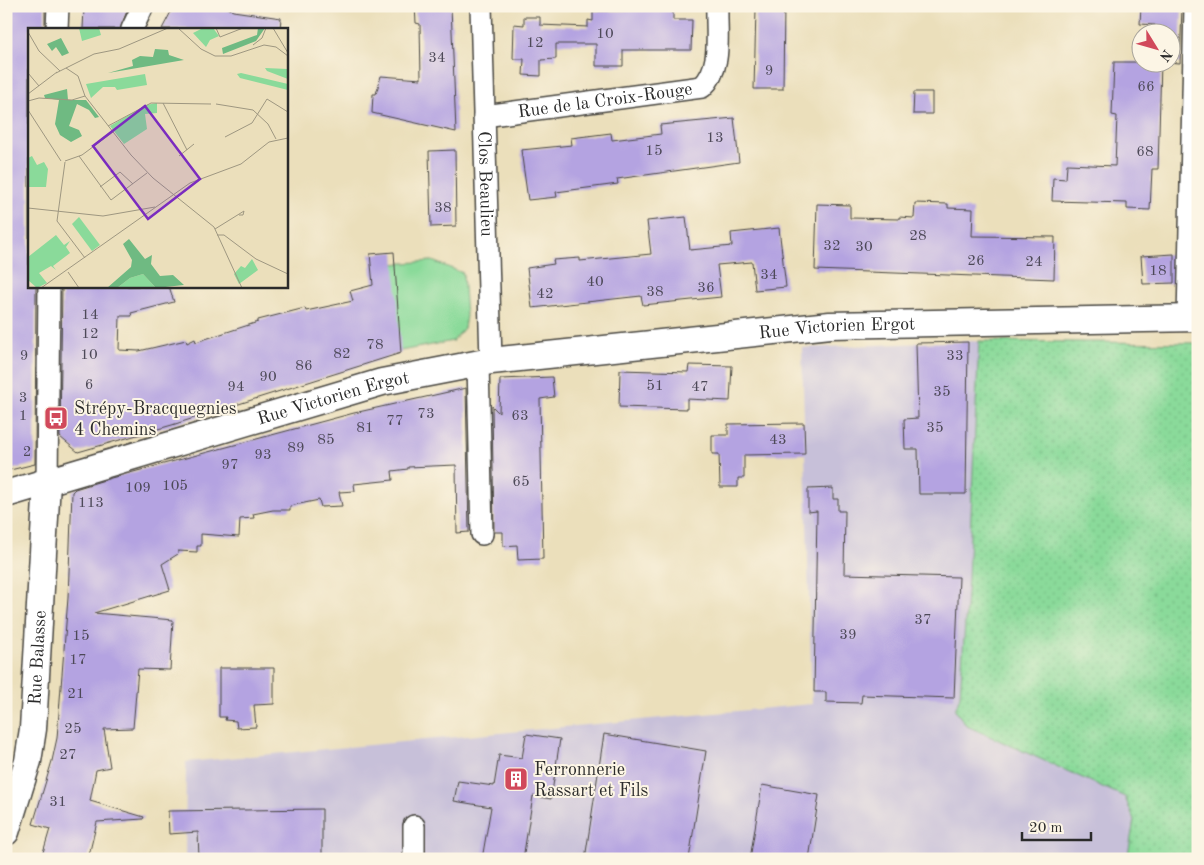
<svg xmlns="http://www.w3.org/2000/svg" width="1204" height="865" viewBox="0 0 1204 865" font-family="'Old Standard TT',serif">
<defs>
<pattern id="grass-dots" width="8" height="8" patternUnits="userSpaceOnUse" patternTransform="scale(1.25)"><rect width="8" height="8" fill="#8ada9a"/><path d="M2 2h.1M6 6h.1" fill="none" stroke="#77bb85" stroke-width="1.8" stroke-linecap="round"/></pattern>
</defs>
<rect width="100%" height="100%" fill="#fcf5e5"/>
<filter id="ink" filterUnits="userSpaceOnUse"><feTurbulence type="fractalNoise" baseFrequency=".02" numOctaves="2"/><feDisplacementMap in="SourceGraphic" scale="10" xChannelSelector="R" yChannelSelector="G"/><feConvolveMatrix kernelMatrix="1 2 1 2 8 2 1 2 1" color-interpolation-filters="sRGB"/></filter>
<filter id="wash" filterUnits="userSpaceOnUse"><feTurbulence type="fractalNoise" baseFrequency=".0096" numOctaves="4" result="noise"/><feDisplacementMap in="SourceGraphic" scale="20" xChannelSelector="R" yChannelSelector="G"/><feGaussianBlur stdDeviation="1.12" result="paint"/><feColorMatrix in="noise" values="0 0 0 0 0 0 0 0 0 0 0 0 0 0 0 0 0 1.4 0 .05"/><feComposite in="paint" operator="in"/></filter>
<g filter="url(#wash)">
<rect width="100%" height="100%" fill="#ebdfbb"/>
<path fill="#c7c0d9" d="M 979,341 L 1198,343 L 1198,859 L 185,859 L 186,762 L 812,704 L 802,348 Z"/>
<path fill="url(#grass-dots)" stroke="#5a8262" d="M 979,341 L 1198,343 L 1198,859 L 1112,859 L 1128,855 L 1134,820 L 1125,797 L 967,726 L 955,710 L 960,696 L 968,579 Z"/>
<path fill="#8ada9a" stroke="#5a8262" d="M 432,261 L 463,273 L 466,316 L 464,328 L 453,341 L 395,352 L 390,264 Z"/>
<g id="blocks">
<path fill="#b4a3e1" d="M 6,6 L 45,6 L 45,29 L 29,29 L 29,286 L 36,286 L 35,464 L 6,471 Z
M 103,6 L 129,6 L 120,29 L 83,29 L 84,8 L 103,9 Z
M 174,6 L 225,6 L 233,11 L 281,18 L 280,29 L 162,29 Z
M 415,6 L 451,6 L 456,132 L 372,113 L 373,94 L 376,94 L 381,76 L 421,79 L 420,24 L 416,23 Z
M 764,6 L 784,6 L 783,89 L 754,89 L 756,9 L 764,9 Z
M 1141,6 L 1182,6 L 1180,63 L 1164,62 L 1172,62 L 1172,32 L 1154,32 L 1155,25 L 1140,24 Z
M 673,10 L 673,20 L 692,20 L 691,50 L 623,50 L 623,66 L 596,66 L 596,44 L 556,44 L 556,59 L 541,60 L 541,76 L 523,75 L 524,59 L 513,59 L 514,24 L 524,25 L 524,17 L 540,17 L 540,25 L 588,27 L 588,20 L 593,21 L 593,11 Z
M 1114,62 L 1161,62 L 1158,169 L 1152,169 L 1150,210 L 1127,209 L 1127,203 L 1052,201 L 1053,178 L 1066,179 L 1067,164 L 1115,166 L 1117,116 L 1112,115 Z
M 914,92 L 932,92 L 932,114 L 913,114 Z
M 734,118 L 739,162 L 617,179 L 618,184 L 556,192 L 557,197 L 528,200 L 521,150 L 572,145 L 571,138 L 611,133 L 612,140 L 661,134 L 660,125 Z
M 455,150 L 456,226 L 431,227 L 429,151 Z
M 915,203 L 948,204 L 948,208 L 973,209 L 972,236 L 1055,237 L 1054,279 L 815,270 L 817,204 L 850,205 L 850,218 L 899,219 L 899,217 L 914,218 Z
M 686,217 L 690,250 L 732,246 L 731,233 L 779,228 L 786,287 L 755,290 L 752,262 L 717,265 L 721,297 L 643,305 L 641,296 L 532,308 L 527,268 L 554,264 L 553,260 L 580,258 L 580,261 L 651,254 L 647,221 Z
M 394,252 L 401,353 L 172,425 L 78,452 L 60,437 L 62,286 L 169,286 L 174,302 L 131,313 L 132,316 L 120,316 L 119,350 L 139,351 L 186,340 L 187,343 L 195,339 L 196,342 L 258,322 L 258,320 L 305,308 L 306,311 L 353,301 L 350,291 L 373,285 L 370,254 Z
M 1174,254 L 1174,283 L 1143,284 L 1141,256 Z
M 968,342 L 966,494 L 919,494 L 918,449 L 905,449 L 904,419 L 918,418 L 916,343 Z
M 689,365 L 732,366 L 730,401 L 687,399 L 687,409 L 619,407 L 620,370 L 688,372 Z
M 552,377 L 554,397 L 540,399 L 543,559 L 518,560 L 517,545 L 503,546 L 503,532 L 494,532 L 492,406 L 499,413 L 500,379 Z
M 466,388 L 469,532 L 457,533 L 456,465 L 408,467 L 408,469 L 392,471 L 393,480 L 354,484 L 355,491 L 339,492 L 342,506 L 321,507 L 319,500 L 290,506 L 290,510 L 273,510 L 253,514 L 254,518 L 240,519 L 239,537 L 201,534 L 201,546 L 197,546 L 197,552 L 178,551 L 178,554 L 162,564 L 170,590 L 94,613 L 173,620 L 170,670 L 138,669 L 133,728 L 104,729 L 110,767 L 96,770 L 90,801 L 144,817 L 143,819 L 97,822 L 88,859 L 41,859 L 50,829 L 33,824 L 52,761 L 57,738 L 68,598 L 72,492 L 75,489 L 111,478 L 354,413 Z
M 804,423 L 805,454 L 744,455 L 744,478 L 738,478 L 738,487 L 720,487 L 719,454 L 712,454 L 712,435 L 728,435 L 728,424 Z
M 833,488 L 833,499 L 838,499 L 838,511 L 845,511 L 844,574 L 959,577 L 954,698 L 862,695 L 861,703 L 826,702 L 826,692 L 814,692 L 817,511 L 808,512 L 808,489 Z
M 219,668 L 274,668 L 274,704 L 254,705 L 256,727 L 237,728 L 236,721 L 225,720 L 226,717 L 219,717 Z
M 526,734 L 560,739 L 551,799 L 533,796 L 523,859 L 482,859 L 491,807 L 454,801 L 458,781 L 494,786 L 499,755 L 522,758 Z
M 604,734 L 706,751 L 689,859 L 585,859 Z
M 762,785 L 819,795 L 809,859 L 750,859 Z
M 322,809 L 322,859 L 199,859 L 198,832 L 169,834 L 168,811 Z"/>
</g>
</g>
<g filter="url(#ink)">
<use href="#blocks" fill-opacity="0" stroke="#484641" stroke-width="1"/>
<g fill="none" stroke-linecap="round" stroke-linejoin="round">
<g stroke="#484641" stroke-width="24">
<g id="minor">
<path id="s1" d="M 481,6 L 491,361"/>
<path d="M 57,29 L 58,6"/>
<path d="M 132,29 L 143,6"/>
<path id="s2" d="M 484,116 L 702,87 C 723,68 716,33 717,6"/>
<path d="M 1188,318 L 1195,6"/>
<path d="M 478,363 L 482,534"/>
<path d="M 47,482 L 49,286"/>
<path d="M 414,859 L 414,826"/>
</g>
</g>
<g stroke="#484641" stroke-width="29">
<g id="tertiary">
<path id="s3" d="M 6,494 L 382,382 L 491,361 L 830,325 L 1198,318"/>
<path id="s4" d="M 6,832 L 28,761 L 33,729 L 47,482"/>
</g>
</g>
<use href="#minor" stroke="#fff" stroke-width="21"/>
<use href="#tertiary" stroke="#fff" stroke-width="26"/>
</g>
</g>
<defs>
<g id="bus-square" transform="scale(1.25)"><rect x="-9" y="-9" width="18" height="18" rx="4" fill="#d1495b" stroke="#fcf5e5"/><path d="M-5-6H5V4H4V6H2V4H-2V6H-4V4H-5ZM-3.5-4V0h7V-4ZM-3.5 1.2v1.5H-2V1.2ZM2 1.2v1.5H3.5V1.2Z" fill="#fff"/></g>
<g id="building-square" transform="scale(1.25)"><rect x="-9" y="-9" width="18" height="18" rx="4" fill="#d1495b" stroke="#fcf5e5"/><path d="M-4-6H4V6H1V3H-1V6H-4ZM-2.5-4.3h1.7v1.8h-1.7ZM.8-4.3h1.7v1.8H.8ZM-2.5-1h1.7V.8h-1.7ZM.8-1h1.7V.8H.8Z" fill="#fff"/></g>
</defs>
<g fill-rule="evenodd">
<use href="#bus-square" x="56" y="418"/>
<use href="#building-square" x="516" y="779"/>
</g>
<g text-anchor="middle" stroke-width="4" stroke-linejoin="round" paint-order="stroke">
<g font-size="15" fill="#4d4958">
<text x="605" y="38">10</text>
<text x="535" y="47">12</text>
<text x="437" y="62">34</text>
<text x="769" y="75">9</text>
<text x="1146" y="91">66</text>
<text x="715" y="142">13</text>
<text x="654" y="155">15</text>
<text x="1145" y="156">68</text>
<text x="443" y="212">38</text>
<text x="918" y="240">28</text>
<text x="832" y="250">32</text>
<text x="864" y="251">30</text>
<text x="976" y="265">26</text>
<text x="1034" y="266">24</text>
<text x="1158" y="275">18</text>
<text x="769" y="279">34</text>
<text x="595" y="286">40</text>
<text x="706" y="292">36</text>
<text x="655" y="296">38</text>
<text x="545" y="298">42</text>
<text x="90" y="319">14</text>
<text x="90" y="338">12</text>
<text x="375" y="349">78</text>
<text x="342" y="358">82</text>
<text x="89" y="359">10</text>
<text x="24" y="360">9</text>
<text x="955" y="360">33</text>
<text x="304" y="370">86</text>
<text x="268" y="381">90</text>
<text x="89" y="389">6</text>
<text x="655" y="390">51</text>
<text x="236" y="391">94</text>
<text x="700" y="391">47</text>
<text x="942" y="396">35</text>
<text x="23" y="402">3</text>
<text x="426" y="418">73</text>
<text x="23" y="420">1</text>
<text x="520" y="420">63</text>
<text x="395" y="425">77</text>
<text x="365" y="432">81</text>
<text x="935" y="432">35</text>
<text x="326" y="444">85</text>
<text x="778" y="444">43</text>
<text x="296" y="452">89</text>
<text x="27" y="456">2</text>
<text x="263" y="459">93</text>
<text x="230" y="469">97</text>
<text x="521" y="486">65</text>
<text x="175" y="490">105</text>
<text x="138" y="492">109</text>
<text x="91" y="507">113</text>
<text x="923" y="624">37</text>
<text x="848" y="639">39</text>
<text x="81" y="640">15</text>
<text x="78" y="664">17</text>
<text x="76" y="698">21</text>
<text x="73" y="733">25</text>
<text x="68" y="759">27</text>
<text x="58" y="806">31</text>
</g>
<g font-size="18" fill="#2b2b2b" stroke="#fcf5e5">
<text dy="6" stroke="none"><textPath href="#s2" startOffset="122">Rue de la Croix-Rouge</textPath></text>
<text dy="6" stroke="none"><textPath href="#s1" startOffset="178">Clos Beaulieu</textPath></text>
<text dy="6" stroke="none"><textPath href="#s3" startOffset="851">Rue Victorien Ergot</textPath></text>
<text dy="6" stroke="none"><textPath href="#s3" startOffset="341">Rue Victorien Ergot</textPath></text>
<text dy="6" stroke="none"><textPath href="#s4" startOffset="178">Rue Balasse</textPath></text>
</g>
<g font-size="18" fill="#2b2b2b" stroke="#fcf5e5" text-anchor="start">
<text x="74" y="414">Strépy-Bracquegnies<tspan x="74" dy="21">4 Chemins</tspan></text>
<text x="534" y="775">Ferronnerie<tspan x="534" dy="21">Rassart et Fils</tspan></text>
</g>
</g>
<g transform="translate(28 28)">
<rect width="260" height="260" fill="#ebdfbb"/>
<path d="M 51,0 L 71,0 L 73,7 L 54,13 ZM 175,0 L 185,0 L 191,8 L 182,12 L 178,19 L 165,5 ZM 237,40 L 260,41 L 260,51 L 239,43 ZM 213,45 L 260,56 L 260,62 L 212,50 L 209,46 ZM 117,46 L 119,57 L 89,62 L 87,59 L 75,59 L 63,70 L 58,56 ZM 129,75 L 129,85 L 117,86 L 119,101 L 96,116 L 82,98 L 118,77 ZM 28,207 L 36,217 L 42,213 L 38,219 L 42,225 L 25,238 L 28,242 L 23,238 L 11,245 L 19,255 L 9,260 L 0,252 L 0,229 ZM 224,231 L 230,242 L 211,256 L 206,246 L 213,238 L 217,240 ZM 115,246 L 128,260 L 89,260 L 102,250 Z" fill="#8ada9a"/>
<path d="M 230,0 L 237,0 L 228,13 L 195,26 L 194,20 L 229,7 ZM 33,10 L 41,25 L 34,28 L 28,19 L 24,23 L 19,16 ZM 127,21 L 140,22 L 141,27 L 156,32 L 80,45 L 105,38 L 104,32 L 112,28 L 125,29 ZM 39,61 L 40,72 L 58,72 L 71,89 L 67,90 L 61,82 L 49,76 L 41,98 L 51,102 L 54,108 L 43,114 L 32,107 L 27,96 L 31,72 L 17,70 L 16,67 ZM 101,211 L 117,231 L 124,227 L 123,236 L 132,248 L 145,247 L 156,257 L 128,260 L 115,246 L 102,250 L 89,260 L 79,260 L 103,239 L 104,232 L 95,216 Z" fill="#6fba82"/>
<path d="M 51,189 L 72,217 L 64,223 L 44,196 Z" fill="#8ada9a"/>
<path d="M 4,128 L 9,137 L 16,134 L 20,141 L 18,159 L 0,159 L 0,130 Z" fill="#8ada9a"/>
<path fill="none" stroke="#9e9781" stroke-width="1" d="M 150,0 L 173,21 L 187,28 L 203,28 L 236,17 L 248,19 L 260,28M 188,0 L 192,9 L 215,0M 245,0 L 260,25M 0,4 L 11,23 L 32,43M 225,17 L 234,10 L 238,0M 38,40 L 50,48 L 57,68 L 103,127 L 125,150 L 186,199 L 214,260M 0,45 L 11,58M 28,45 L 66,26 L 91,21 L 140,0M 0,66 L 29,44M 0,73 L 11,70 L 44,72 L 57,68M 135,75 L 159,122M 188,76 L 225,82 L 240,96 L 248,111M 0,82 L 33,133M 80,98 L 123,75 L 183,76M 197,109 L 224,95 L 239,71 L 260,84M 51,128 L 83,172 L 119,145M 151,128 L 166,116M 37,133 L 54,127 L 85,104M 37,134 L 29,193 L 57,230M 72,159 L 92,144 L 105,156M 0,180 L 75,188 L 127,179M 187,201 L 216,183 L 215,187 L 211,187M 189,207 L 196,207 L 228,231 L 260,246M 40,244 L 51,260M 13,260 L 162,155 L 213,136 L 241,114 L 260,110"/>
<path fill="#7b2cbf" fill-opacity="0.15" stroke="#7b2cbf" stroke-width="2.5" d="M 117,78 L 172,151 L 120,191 L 65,118 Z"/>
<rect width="260" height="260" fill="none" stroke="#2b2b2b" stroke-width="2.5"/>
</g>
<rect width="1204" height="865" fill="none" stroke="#fcf5e5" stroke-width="25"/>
<g transform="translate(1156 48) rotate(127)"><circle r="24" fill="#fcf5e5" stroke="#a8a49b"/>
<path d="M0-4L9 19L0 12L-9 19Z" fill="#d1495b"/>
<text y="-8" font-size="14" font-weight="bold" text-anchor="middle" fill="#2b2b2b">N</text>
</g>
<path d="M1022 832v8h69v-8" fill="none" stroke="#2b2b2b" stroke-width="2.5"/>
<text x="1029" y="832" font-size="15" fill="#2b2b2b" stroke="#fcf5e5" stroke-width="4" paint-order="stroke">20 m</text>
</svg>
